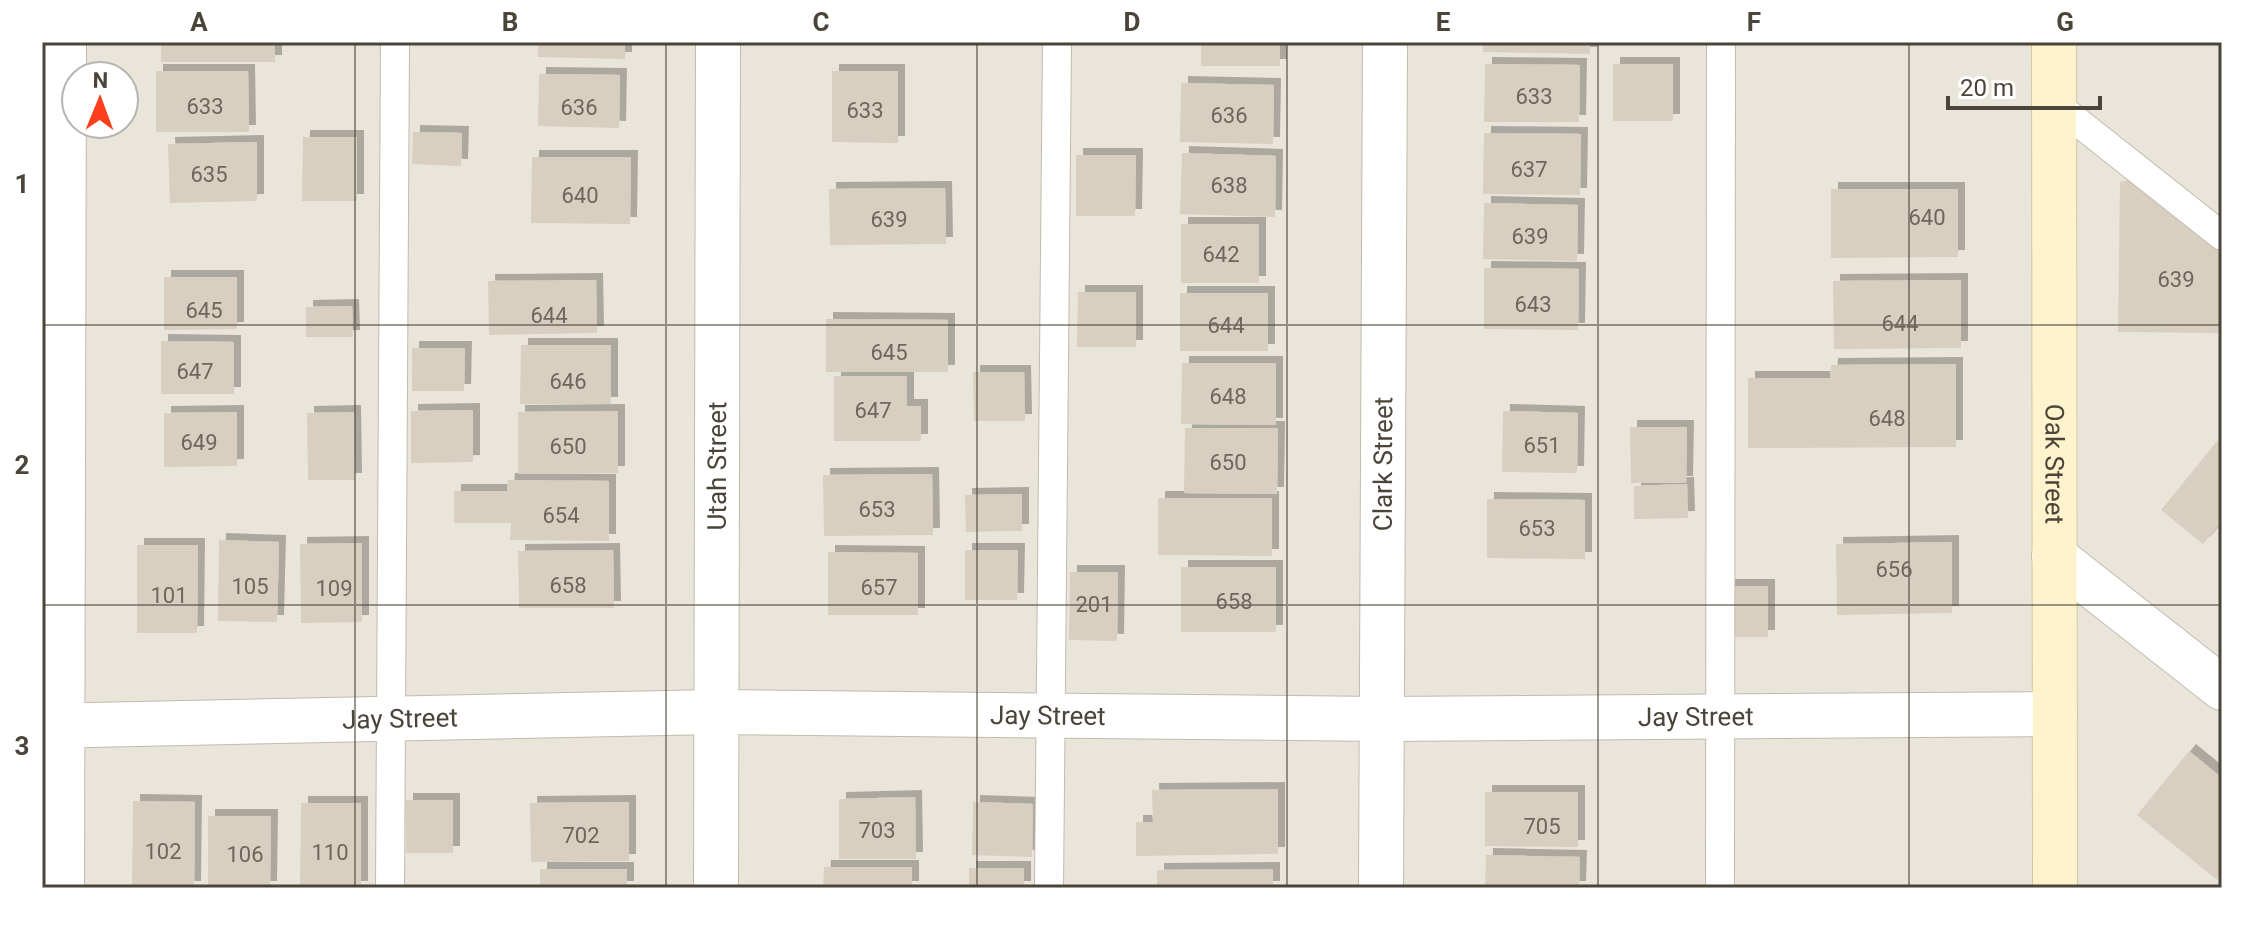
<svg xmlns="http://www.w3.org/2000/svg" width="2264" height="930" viewBox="0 0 2264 930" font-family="Roboto,sans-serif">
<defs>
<filter id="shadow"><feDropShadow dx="7" dy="-7" stdDeviation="0" flood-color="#0004"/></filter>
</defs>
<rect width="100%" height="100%" fill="#f6f3ec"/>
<path fill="#eae5da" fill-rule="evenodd" d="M 42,42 L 2222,42 L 2222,888 L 42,888 ZM 76,76 L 124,76 L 124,124 L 76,124 Z"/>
<path fill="#d8cfc1" filter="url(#shadow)" d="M 161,42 L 275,42 L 275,62 L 161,62 Z
M 538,42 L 625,42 L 625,59 L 538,57 Z
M 1201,42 L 1280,42 L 1280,66 L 1201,66 Z
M 1483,42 L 1590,42 L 1590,54 L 1483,52 Z
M 1485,64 L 1580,65 L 1579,122 L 1484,122 Z
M 1613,64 L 1673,64 L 1673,121 L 1613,121 Z
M 156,71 L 248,71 L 249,132 L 156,132 Z
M 832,71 L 898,71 L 898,143 L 832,142 Z
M 539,74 L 620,75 L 619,128 L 538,126 Z
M 1181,83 L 1274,85 L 1273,144 L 1180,142 Z
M 413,132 L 462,133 L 461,166 L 412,164 Z
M 1484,133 L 1581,134 L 1580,195 L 1483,194 Z
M 303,137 L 357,137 L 357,201 L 302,201 Z
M 257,142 L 257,201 L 170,203 L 168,144 Z
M 1182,153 L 1276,156 L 1275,217 L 1180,214 Z
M 1076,155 L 1136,155 L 1135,216 L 1076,216 Z
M 532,157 L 631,157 L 630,224 L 531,223 Z
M 2131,179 L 2222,249 L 2222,333 L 2118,332 L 2120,182 Z
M 945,188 L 946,244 L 830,245 L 829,189 Z
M 1831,189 L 1958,189 L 1958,257 L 1831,258 Z
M 1484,203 L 1578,205 L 1577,261 L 1483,259 Z
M 1181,224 L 1259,224 L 1259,283 L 1181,283 Z
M 1484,268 L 1579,269 L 1578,330 L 1484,329 Z
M 164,277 L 237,277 L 237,329 L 164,330 Z
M 596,280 L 597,333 L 489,335 L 488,281 Z
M 1961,280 L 1961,348 L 1834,349 L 1833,281 Z
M 1078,292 L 1136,292 L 1136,347 L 1077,347 Z
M 1180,293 L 1268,293 L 1268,351 L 1180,351 Z
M 352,306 L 353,337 L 306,337 L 306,307 Z
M 826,319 L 948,320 L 948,372 L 826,372 Z
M 161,341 L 234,342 L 234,394 L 161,394 Z
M 521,345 L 611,345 L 611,404 L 520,404 Z
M 412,348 L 465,348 L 464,391 L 412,391 Z
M 1182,363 L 1276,363 L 1276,425 L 1181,424 Z
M 1956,364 L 1956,447 L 1748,448 L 1748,378 L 1830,378 L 1831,365 Z
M 973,372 L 1024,372 L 1025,421 L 974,421 Z
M 834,376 L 907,376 L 907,406 L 921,406 L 921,441 L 834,441 Z
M 473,410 L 473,462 L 411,463 L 411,411 Z
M 618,411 L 618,473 L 518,474 L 518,412 Z
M 1503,411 L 1578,413 L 1577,473 L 1502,472 Z
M 237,412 L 237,466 L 164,467 L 164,413 Z
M 354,412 L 355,480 L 308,480 L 307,413 Z
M 1630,427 L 1687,427 L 1686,483 L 1631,483 Z
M 1185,428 L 1278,428 L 1277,494 L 1184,493 Z
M 2222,435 L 2222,521 L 2203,544 L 2161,510 Z
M 932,474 L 933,535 L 824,536 L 823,475 Z
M 508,480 L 609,481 L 609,541 L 510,540 L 511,523 L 454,523 L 454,491 L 507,491 Z
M 1687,484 L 1688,518 L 1634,519 L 1634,486 Z
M 1022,494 L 1022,531 L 966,532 L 965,495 Z
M 1158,498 L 1272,498 L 1272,556 L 1158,555 Z
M 1487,499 L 1585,500 L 1585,559 L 1487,558 Z
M 219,540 L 279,542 L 277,622 L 218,621 Z
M 1952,542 L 1952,613 L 1837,615 L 1836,544 Z
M 362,543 L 362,622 L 301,623 L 300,544 Z
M 137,545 L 198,545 L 197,633 L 137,633 Z
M 613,550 L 614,608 L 519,608 L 518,551 Z
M 965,550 L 1018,550 L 1017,600 L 965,600 Z
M 828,552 L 918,553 L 918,615 L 828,615 Z
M 1181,567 L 1276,567 L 1276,632 L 1181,632 Z
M 1070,572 L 1118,572 L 1117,641 L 1069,640 Z
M 1727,586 L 1768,586 L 1768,637 L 1728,637 Z
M 2189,751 L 2222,778 L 2222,874 L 2217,880 L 2137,815 Z
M 1278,789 L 1278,854 L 1136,856 L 1136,822 L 1153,822 L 1152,790 Z
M 1485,792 L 1578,792 L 1578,847 L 1485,846 Z
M 915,797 L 916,859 L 839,859 L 839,799 Z
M 406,800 L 453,800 L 453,853 L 406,853 Z
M 133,801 L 195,802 L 194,888 L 132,888 Z
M 629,802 L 629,861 L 531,862 L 530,803 Z
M 973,802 L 1033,804 L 1032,857 L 972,855 Z
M 301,803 L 361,803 L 361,888 L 300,888 Z
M 208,816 L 271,816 L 270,888 L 208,888 Z
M 1486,855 L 1580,857 L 1579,888 L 1485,888 Z
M 824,867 L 912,867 L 912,888 L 823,888 Z
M 969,868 L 1024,868 L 1024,888 L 969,888 Z
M 540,869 L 627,869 L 627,888 L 540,888 Z
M 1273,869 L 1273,888 L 1157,888 L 1157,870 Z"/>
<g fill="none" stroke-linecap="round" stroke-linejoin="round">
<g stroke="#c2bbae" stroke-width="30">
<path id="lane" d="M 2054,103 L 2222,236
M 390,888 L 395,42
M 1049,888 L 1057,42
M 1720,888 L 1721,42"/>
</g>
<g stroke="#c2bbae" stroke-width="46">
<g id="street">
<path d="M 2054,556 L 2222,688"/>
<path id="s1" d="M 42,726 L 715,712 L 1382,719 L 2055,714"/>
<path d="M 62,888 L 64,42"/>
<path id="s2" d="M 716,888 L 718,42"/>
<path id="s3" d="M 1381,888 L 1385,42"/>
</g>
</g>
<g stroke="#d6c79b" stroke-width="46">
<g id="secondary">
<path id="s4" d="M 2054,42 L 2055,888"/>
</g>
</g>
<use href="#lane" stroke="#fff" stroke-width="28"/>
<use href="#street" stroke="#fff" stroke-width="44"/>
<use href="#secondary" stroke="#fff3cd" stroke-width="44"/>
</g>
<path fill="none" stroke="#4b4439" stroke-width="2" stroke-opacity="0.55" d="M 355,42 L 355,888M 666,42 L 666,888M 977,42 L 977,888M 1287,42 L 1287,888M 1598,42 L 1598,888M 1909,42 L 1909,888M 42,325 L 2222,325M 42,605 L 2222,605"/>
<g text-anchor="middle" stroke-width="6" stroke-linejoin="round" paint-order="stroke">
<g font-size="22" fill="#6e675b">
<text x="1534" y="104">633</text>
<text x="205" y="114">633</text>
<text x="579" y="115">636</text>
<text x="865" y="118">633</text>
<text x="1229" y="123">636</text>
<text x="1529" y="177">637</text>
<text x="209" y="182">635</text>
<text x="1229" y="193">638</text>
<text x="580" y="203">640</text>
<text x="1927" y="225">640</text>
<text x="889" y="227">639</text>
<text x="1530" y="244">639</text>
<text x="1221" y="262">642</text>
<text x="2176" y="287">639</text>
<text x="1533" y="312">643</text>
<text x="204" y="318">645</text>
<text x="549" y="323">644</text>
<text x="1900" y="331">644</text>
<text x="1226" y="333">644</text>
<text x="889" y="360">645</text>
<text x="195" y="379">647</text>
<text x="568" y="389">646</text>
<text x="1228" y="404">648</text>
<text x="873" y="418">647</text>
<text x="1887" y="426">648</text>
<text x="199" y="450">649</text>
<text x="1542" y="453">651</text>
<text x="568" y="454">650</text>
<text x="1228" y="470">650</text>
<text x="877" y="517">653</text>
<text x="561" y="523">654</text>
<text x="1537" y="536">653</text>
<text x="1894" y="577">656</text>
<text x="568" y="593">658</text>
<text x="250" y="594">105</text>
<text x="879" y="595">657</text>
<text x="334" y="596">109</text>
<text x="169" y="603">101</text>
<text x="1234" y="609">658</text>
<text x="1094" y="612">201</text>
<text x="1542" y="834">705</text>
<text x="877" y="838">703</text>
<text x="581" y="843">702</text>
<text x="163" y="859">102</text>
<text x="330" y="860">110</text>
<text x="245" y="862">106</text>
</g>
<g font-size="26" fill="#4b4439" stroke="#fff">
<text dy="9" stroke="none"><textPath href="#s2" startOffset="422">Utah Street</textPath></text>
<text dy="9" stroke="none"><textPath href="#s3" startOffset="424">Clark Street</textPath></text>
<text dy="9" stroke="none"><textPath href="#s4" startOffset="422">Oak Street</textPath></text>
<text dy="9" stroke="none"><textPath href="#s1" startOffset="1006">Jay Street</textPath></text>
<text dy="9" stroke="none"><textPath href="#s1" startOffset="1654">Jay Street</textPath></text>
<text dy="9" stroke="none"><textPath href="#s1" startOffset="358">Jay Street</textPath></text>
</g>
</g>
<rect width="2264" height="930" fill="none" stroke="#ffffff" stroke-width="88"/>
<g transform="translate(100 100) rotate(1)"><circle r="38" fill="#ffffff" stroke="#b7b4b0" stroke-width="2"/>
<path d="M0-6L14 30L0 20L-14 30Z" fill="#fc3f1d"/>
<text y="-12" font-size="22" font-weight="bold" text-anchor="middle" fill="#4b4439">N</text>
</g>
<path d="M1948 96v12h152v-12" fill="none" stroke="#4b4439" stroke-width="4"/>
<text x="1960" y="96" font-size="24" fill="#4b4439" stroke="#ffffff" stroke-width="6" paint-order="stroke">20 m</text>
<rect x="44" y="44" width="2176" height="842" fill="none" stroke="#4b4439" stroke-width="3"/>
<g font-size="26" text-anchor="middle" font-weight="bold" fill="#4b4439">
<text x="199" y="31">A</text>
<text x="510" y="31">B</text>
<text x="821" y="31">C</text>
<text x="1132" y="31">D</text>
<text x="1443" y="31">E</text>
<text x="1754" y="31">F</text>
<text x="2065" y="31">G</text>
<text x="22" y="193">1</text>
<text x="22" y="474">2</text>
<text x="22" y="755">3</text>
</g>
</svg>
